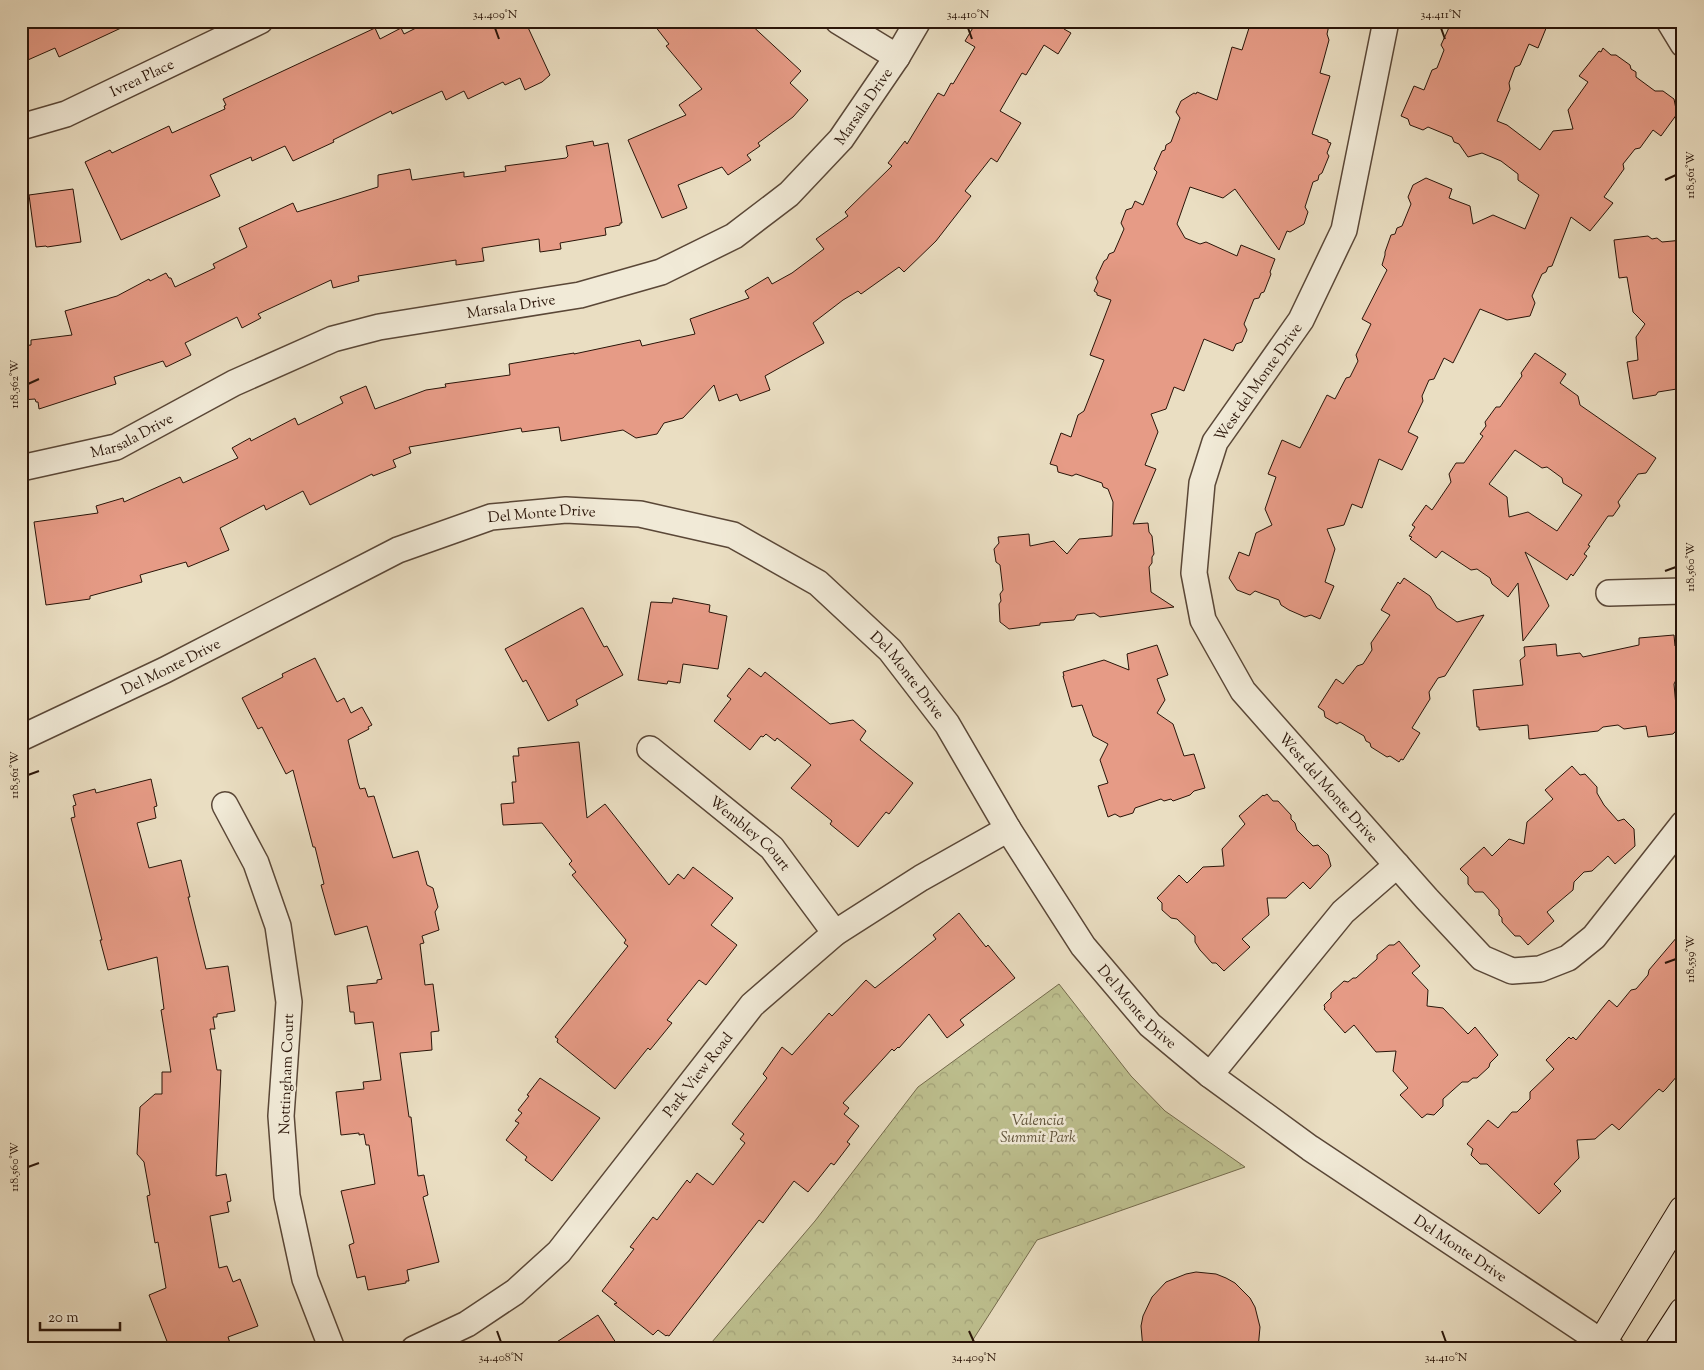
<svg xmlns="http://www.w3.org/2000/svg" width="1704" height="1370" viewBox="0 0 1704 1370" font-family="'Sorts Mill Goudy',serif">
<defs>
<pattern id="forest-crowns" width="20" height="18" patternUnits="userSpaceOnUse" patternTransform="scale(1.25)"><rect width="20" height="18" fill="#bdbf8e"/><path d="M2 6a3 3 0 1 1 6 0M12 15a3 3 0 1 1 6 0" fill="none" stroke="#a3a379"/></pattern>
</defs>
<rect width="100%" height="100%" fill="#eadec2"/>
<filter id="stains"><feTurbulence type="fractalNoise" baseFrequency=".004" numOctaves="4"/><feColorMatrix values="0 0 0 0 .2 0 0 0 0 .09 0 0 0 0 .02 0 0 0 .5 -.17"/></filter>
<radialGradient id="worn" r=".72"><stop offset=".6" stop-color="#630" stop-opacity="0"/><stop offset="1" stop-color="#630" stop-opacity=".3"/></radialGradient>
<path fill="url(#forest-crowns)" stroke="#746a4c" d="M 1059,984 L 1131,1076 L 1165,1111 L 1245,1167 L 1037,1240 L 967,1349 L 706,1349 L 815,1221 L 918,1087 Z"/>
<path fill="#e69b86" stroke="#2a1509" fill-rule="evenodd" d="M 21,21 L 136,21 L 59,57 L 55,48 L 21,63 Z
M 430,21 L 525,21 L 550,75 L 542,82 L 525,90 L 520,78 L 505,85 L 503,82 L 468,99 L 464,91 L 446,100 L 442,91 L 392,114 L 391,111 L 333,140 L 334,142 L 293,161 L 285,146 L 252,161 L 251,157 L 210,175 L 220,196 L 121,240 L 85,162 L 110,150 L 112,153 L 169,126 L 172,133 L 205,118 L 225,109 L 224,106 L 226,105 L 223,99 L 375,28 L 380,39 L 401,28 L 404,34 Z
M 651,21 L 747,21 L 801,71 L 790,83 L 808,100 L 793,117 L 758,143 L 760,146 L 747,155 L 751,160 L 728,175 L 722,167 L 678,185 L 687,208 L 662,218 L 628,140 L 686,115 L 679,105 L 702,89 L 666,46 L 669,44 Z
M 977,21 L 1069,21 L 1064,29 L 1071,33 L 1058,54 L 1044,45 L 1026,75 L 1022,73 L 1000,111 L 1021,123 L 997,162 L 991,158 L 965,191 L 971,196 L 936,241 L 904,272 L 899,267 L 861,294 L 858,291 L 843,300 L 813,323 L 824,343 L 765,376 L 770,390 L 740,401 L 737,394 L 719,401 L 714,385 L 683,418 L 664,423 L 657,434 L 636,438 L 623,430 L 561,441 L 559,427 L 522,432 L 521,428 L 409,447 L 411,453 L 393,460 L 396,467 L 373,476 L 372,474 L 310,505 L 303,491 L 266,510 L 264,505 L 220,528 L 229,550 L 188,567 L 186,562 L 140,575 L 142,582 L 90,596 L 90,599 L 46,605 L 34,522 L 98,513 L 96,506 L 123,498 L 124,502 L 180,477 L 183,483 L 238,458 L 232,448 L 250,438 L 251,441 L 295,418 L 298,425 L 343,403 L 340,397 L 366,386 L 375,409 L 426,390 L 446,387 L 445,384 L 510,375 L 509,364 L 574,353 L 574,354 L 640,340 L 642,346 L 695,334 L 690,319 L 749,298 L 745,291 L 768,277 L 772,284 L 792,273 L 824,249 L 816,239 L 848,216 L 845,212 L 892,166 L 888,163 L 905,141 L 907,144 L 938,93 L 944,96 L 951,83 L 953,84 L 975,47 L 965,41 Z
M 1255,21 L 1330,21 L 1327,34 L 1329,40 L 1320,73 L 1330,76 L 1312,134 L 1328,140 L 1328,142 L 1331,143 L 1327,153 L 1329,156 L 1322,173 L 1319,175 L 1318,180 L 1313,182 L 1305,207 L 1308,212 L 1304,224 L 1290,232 L 1287,231 L 1279,250 L 1235,189 L 1223,198 L 1190,187 L 1177,224 L 1185,238 L 1200,244 L 1206,242 L 1237,256 L 1241,245 L 1275,259 L 1270,272 L 1271,274 L 1264,292 L 1261,293 L 1259,298 L 1254,299 L 1244,324 L 1247,330 L 1242,342 L 1236,344 L 1233,351 L 1204,339 L 1184,391 L 1174,387 L 1166,409 L 1151,414 L 1158,432 L 1145,465 L 1156,469 L 1133,524 L 1148,523 L 1149,532 L 1152,536 L 1154,554 L 1152,557 L 1152,563 L 1149,567 L 1151,592 L 1174,607 L 1100,617 L 1094,613 L 1077,615 L 1074,620 L 1040,623 L 1040,625 L 1009,629 L 1000,622 L 999,604 L 1001,601 L 1000,594 L 1003,590 L 1000,565 L 996,562 L 994,549 L 999,543 L 998,537 L 1029,534 L 1030,546 L 1054,541 L 1067,554 L 1079,539 L 1112,536 L 1113,502 L 1108,489 L 1103,487 L 1102,483 L 1076,474 L 1072,476 L 1058,472 L 1057,466 L 1050,464 L 1061,433 L 1071,437 L 1078,415 L 1084,411 L 1104,360 L 1090,355 L 1111,300 L 1097,295 L 1097,293 L 1094,291 L 1098,282 L 1096,278 L 1104,261 L 1107,259 L 1109,254 L 1114,252 L 1124,229 L 1121,223 L 1126,210 L 1132,208 L 1135,201 L 1143,205 L 1157,172 L 1154,169 L 1162,151 L 1165,150 L 1166,145 L 1171,142 L 1180,118 L 1176,112 L 1181,101 L 1194,93 L 1196,94 L 1197,92 L 1217,100 L 1232,47 L 1242,50 L 1249,28 L 1254,26 Z
M 1452,21 L 1549,21 L 1538,48 L 1529,44 L 1520,65 L 1515,67 L 1509,83 L 1510,89 L 1497,121 L 1507,125 L 1540,150 L 1553,131 L 1573,129 L 1568,110 L 1588,82 L 1579,76 L 1599,51 L 1601,52 L 1603,48 L 1611,55 L 1616,55 L 1630,65 L 1631,69 L 1636,72 L 1636,77 L 1655,91 L 1663,91 L 1674,99 L 1677,114 L 1661,136 L 1653,130 L 1640,148 L 1635,149 L 1623,164 L 1624,169 L 1604,197 L 1613,203 L 1590,231 L 1571,217 L 1552,266 L 1548,267 L 1546,272 L 1542,274 L 1532,296 L 1535,303 L 1530,316 L 1507,320 L 1480,309 L 1453,363 L 1444,358 L 1434,379 L 1429,380 L 1422,396 L 1423,401 L 1408,432 L 1418,437 L 1402,470 L 1379,459 L 1362,508 L 1352,504 L 1344,525 L 1327,529 L 1335,549 L 1325,582 L 1334,586 L 1320,619 L 1311,615 L 1305,617 L 1289,610 L 1281,605 L 1279,600 L 1255,591 L 1250,595 L 1237,590 L 1229,578 L 1239,552 L 1249,556 L 1256,533 L 1272,525 L 1265,509 L 1276,477 L 1268,474 L 1282,440 L 1300,448 L 1327,395 L 1335,399 L 1346,378 L 1350,377 L 1358,361 L 1356,355 L 1371,324 L 1362,319 L 1387,270 L 1382,265 L 1385,255 L 1385,252 L 1391,235 L 1395,234 L 1397,228 L 1402,226 L 1411,204 L 1408,197 L 1413,185 L 1426,178 L 1452,189 L 1449,198 L 1470,206 L 1473,224 L 1493,215 L 1525,229 L 1539,195 L 1518,180 L 1518,174 L 1501,161 L 1482,153 L 1468,157 L 1459,144 L 1454,142 L 1452,137 L 1428,127 L 1423,130 L 1410,125 L 1408,119 L 1401,116 L 1414,86 L 1424,90 L 1432,70 L 1437,68 L 1444,50 L 1441,45 Z
M 593,141 L 594,146 L 608,143 L 622,223 L 620,223 L 620,225 L 605,228 L 606,235 L 560,243 L 561,249 L 540,252 L 539,239 L 482,248 L 484,261 L 456,265 L 456,260 L 358,276 L 359,281 L 333,288 L 331,280 L 258,314 L 261,318 L 242,328 L 237,317 L 185,343 L 191,355 L 166,367 L 163,361 L 114,377 L 116,384 L 39,409 L 38,402 L 36,402 L 35,399 L 21,400 L 21,346 L 31,345 L 31,340 L 72,335 L 65,311 L 117,296 L 149,279 L 150,281 L 166,273 L 169,278 L 171,278 L 175,287 L 215,268 L 213,264 L 247,247 L 239,228 L 293,203 L 297,212 L 378,187 L 378,175 L 410,169 L 412,180 L 464,172 L 464,177 L 506,171 L 505,166 L 566,158 L 568,156 L 566,146 Z
M 73,189 L 81,242 L 47,247 L 46,246 L 36,247 L 29,195 Z
M 1648,236 L 1652,239 L 1657,238 L 1662,242 L 1683,240 L 1683,388 L 1658,392 L 1656,395 L 1633,399 L 1627,362 L 1638,360 L 1636,337 L 1645,324 L 1633,312 L 1627,277 L 1619,278 L 1614,240 Z
M 1535,353 L 1566,374 L 1560,383 L 1578,396 L 1580,405 L 1656,458 L 1646,473 L 1638,474 L 1618,502 L 1620,506 L 1613,516 L 1608,516 L 1588,545 L 1590,546 L 1584,554 L 1587,556 L 1573,576 L 1571,574 L 1567,580 L 1525,552 L 1549,606 L 1523,641 L 1518,583 L 1508,597 L 1492,584 L 1490,578 L 1477,569 L 1471,570 L 1442,551 L 1436,558 L 1410,539 L 1412,537 L 1409,536 L 1415,527 L 1412,525 L 1426,505 L 1432,510 L 1451,482 L 1449,474 L 1456,463 L 1464,463 L 1483,436 L 1480,434 L 1486,426 L 1485,422 L 1496,407 L 1500,407 L 1522,376 L 1521,373 ZM 1515,450 L 1542,468 L 1547,467 L 1562,478 L 1563,483 L 1582,495 L 1557,531 L 1528,512 L 1509,517 L 1507,497 L 1489,484 Z
M 1404,578 L 1430,596 L 1437,608 L 1457,622 L 1484,615 L 1445,676 L 1438,678 L 1429,692 L 1430,699 L 1412,728 L 1420,733 L 1403,760 L 1401,759 L 1399,762 L 1390,756 L 1387,757 L 1371,747 L 1370,743 L 1366,741 L 1364,736 L 1340,722 L 1337,724 L 1325,717 L 1324,711 L 1318,707 L 1336,679 L 1343,684 L 1357,666 L 1363,664 L 1372,650 L 1371,643 L 1390,615 L 1381,610 L 1398,582 L 1400,584 Z
M 673,598 L 710,605 L 709,612 L 727,616 L 718,669 L 683,664 L 680,683 L 668,681 L 667,684 L 638,680 L 651,602 L 672,603 Z
M 581,608 L 583,608 L 604,647 L 607,646 L 623,675 L 576,700 L 578,705 L 548,721 L 526,680 L 523,682 L 505,649 Z
M 1674,635 L 1675,646 L 1679,650 L 1680,668 L 1677,671 L 1678,676 L 1674,684 L 1676,706 L 1683,709 L 1683,723 L 1673,734 L 1648,737 L 1646,726 L 1624,729 L 1618,725 L 1603,727 L 1598,731 L 1529,739 L 1528,725 L 1479,730 L 1479,727 L 1477,727 L 1473,690 L 1523,685 L 1520,660 L 1525,656 L 1524,647 L 1556,644 L 1557,656 L 1580,653 L 1583,657 L 1639,645 L 1639,638 Z
M 1157,645 L 1168,675 L 1157,679 L 1165,700 L 1157,713 L 1173,724 L 1184,756 L 1194,754 L 1205,788 L 1194,791 L 1190,795 L 1173,801 L 1171,799 L 1164,801 L 1161,799 L 1135,808 L 1133,813 L 1120,817 L 1115,814 L 1108,817 L 1098,786 L 1108,783 L 1100,760 L 1108,744 L 1093,736 L 1082,705 L 1072,707 L 1063,676 L 1064,676 L 1063,672 L 1104,660 L 1129,670 L 1127,654 Z
M 315,658 L 337,702 L 344,698 L 351,713 L 362,707 L 372,725 L 368,727 L 369,729 L 348,740 L 358,783 L 360,789 L 365,788 L 368,797 L 374,796 L 393,858 L 418,851 L 427,885 L 433,888 L 438,907 L 435,912 L 439,930 L 422,936 L 424,943 L 420,944 L 425,985 L 433,984 L 439,1031 L 431,1032 L 432,1050 L 400,1053 L 409,1117 L 411,1117 L 418,1176 L 424,1175 L 428,1195 L 423,1197 L 439,1262 L 407,1270 L 409,1281 L 406,1281 L 406,1283 L 368,1290 L 365,1276 L 357,1278 L 349,1245 L 354,1243 L 341,1191 L 375,1184 L 369,1145 L 366,1145 L 364,1134 L 359,1135 L 359,1133 L 341,1135 L 336,1092 L 364,1089 L 363,1082 L 381,1080 L 373,1022 L 355,1024 L 354,1012 L 350,1012 L 347,986 L 377,983 L 377,980 L 382,979 L 367,926 L 335,935 L 321,885 L 324,884 L 315,847 L 313,847 L 293,770 L 286,774 L 262,727 L 258,729 L 242,698 L 283,677 L 282,674 Z
M 749,668 L 761,677 L 765,672 L 830,724 L 853,720 L 866,731 L 860,740 L 913,783 L 889,814 L 886,812 L 858,847 L 830,824 L 832,821 L 791,788 L 811,765 L 777,738 L 775,741 L 766,734 L 763,737 L 761,736 L 750,750 L 714,721 L 731,699 L 727,696 Z
M 579,742 L 587,818 L 605,804 L 669,885 L 678,874 L 684,879 L 693,867 L 733,898 L 711,925 L 737,945 L 706,985 L 699,980 L 667,1020 L 672,1023 L 650,1050 L 648,1048 L 615,1089 L 557,1042 L 558,1039 L 555,1037 L 628,946 L 624,943 L 626,940 L 572,875 L 576,872 L 569,864 L 572,861 L 542,823 L 503,825 L 501,804 L 514,803 L 512,782 L 516,782 L 513,756 L 519,756 L 518,748 Z
M 1572,766 L 1580,775 L 1585,774 L 1597,787 L 1597,793 L 1604,805 L 1618,821 L 1624,819 L 1634,829 L 1635,846 L 1615,864 L 1608,856 L 1592,871 L 1584,872 L 1574,882 L 1573,890 L 1547,912 L 1554,921 L 1528,945 L 1520,936 L 1515,936 L 1502,922 L 1502,918 L 1499,915 L 1499,910 L 1483,892 L 1475,892 L 1468,884 L 1468,877 L 1460,869 L 1484,847 L 1492,856 L 1509,839 L 1524,844 L 1527,822 L 1553,799 L 1545,790 Z
M 151,779 L 157,806 L 154,807 L 156,818 L 137,823 L 149,868 L 181,860 L 190,897 L 188,897 L 206,969 L 228,966 L 235,1011 L 217,1014 L 217,1017 L 213,1017 L 215,1029 L 210,1029 L 217,1070 L 221,1070 L 216,1176 L 226,1174 L 231,1201 L 227,1202 L 229,1212 L 210,1216 L 219,1268 L 227,1266 L 233,1282 L 240,1279 L 258,1326 L 228,1337 L 232,1349 L 170,1349 L 149,1295 L 166,1288 L 158,1242 L 155,1243 L 147,1196 L 150,1195 L 144,1162 L 137,1154 L 140,1107 L 155,1094 L 162,1094 L 162,1072 L 171,1072 L 161,1010 L 164,1009 L 157,957 L 108,970 L 100,940 L 102,940 L 71,818 L 75,817 L 73,806 L 76,805 L 73,795 L 95,789 L 96,793 Z
M 1267,794 L 1273,801 L 1278,801 L 1291,815 L 1291,819 L 1295,823 L 1297,830 L 1313,846 L 1318,845 L 1328,855 L 1331,866 L 1310,889 L 1303,882 L 1286,898 L 1267,898 L 1269,915 L 1242,939 L 1250,947 L 1224,971 L 1216,963 L 1212,963 L 1200,950 L 1195,942 L 1195,936 L 1177,919 L 1171,918 L 1162,910 L 1162,903 L 1157,898 L 1179,875 L 1187,883 L 1203,867 L 1224,866 L 1222,849 L 1245,824 L 1239,816 L 1263,795 L 1264,796 Z
M 959,913 L 986,947 L 988,945 L 1015,978 L 960,1020 L 964,1025 L 947,1038 L 929,1014 L 899,1048 L 898,1047 L 894,1051 L 892,1049 L 843,1103 L 849,1108 L 844,1114 L 859,1126 L 847,1142 L 850,1144 L 834,1165 L 831,1163 L 808,1192 L 794,1181 L 763,1223 L 759,1220 L 669,1336 L 667,1335 L 666,1336 L 658,1330 L 653,1335 L 614,1304 L 617,1303 L 602,1291 L 634,1249 L 630,1247 L 653,1217 L 657,1220 L 687,1180 L 690,1183 L 697,1173 L 713,1185 L 745,1143 L 740,1139 L 744,1134 L 732,1124 L 767,1078 L 763,1074 L 782,1047 L 792,1055 L 829,1013 L 832,1016 L 866,980 L 875,988 L 936,939 L 933,935 Z
M 1683,930 L 1683,1069 L 1666,1089 L 1663,1092 L 1659,1089 L 1619,1130 L 1612,1124 L 1595,1139 L 1577,1140 L 1579,1158 L 1554,1184 L 1561,1191 L 1539,1214 L 1487,1164 L 1480,1164 L 1471,1155 L 1473,1149 L 1467,1144 L 1488,1120 L 1498,1128 L 1512,1112 L 1517,1112 L 1530,1099 L 1530,1092 L 1554,1069 L 1546,1060 L 1569,1037 L 1571,1039 L 1573,1037 L 1576,1040 L 1609,1000 L 1617,1007 L 1631,990 L 1636,989 L 1648,975 L 1649,970 Z
M 1399,941 L 1420,966 L 1412,973 L 1428,990 L 1427,1006 L 1443,1008 L 1468,1034 L 1475,1027 L 1498,1055 L 1490,1063 L 1489,1067 L 1477,1078 L 1473,1078 L 1468,1082 L 1462,1082 L 1443,1099 L 1443,1106 L 1434,1115 L 1427,1114 L 1422,1118 L 1400,1095 L 1408,1088 L 1393,1071 L 1396,1051 L 1376,1052 L 1354,1025 L 1345,1033 L 1324,1009 L 1325,1008 L 1324,1005 L 1331,998 L 1331,993 L 1344,981 L 1348,982 L 1353,978 L 1356,978 L 1377,959 L 1377,955 L 1389,945 L 1394,945 Z
M 540,1078 L 600,1118 L 552,1181 L 525,1160 L 527,1157 L 506,1140 L 519,1123 L 515,1121 L 522,1113 L 518,1110 L 529,1096 L 527,1095 Z
M 1196,1272 L 1216,1274 L 1226,1278 L 1235,1283 L 1250,1298 L 1255,1307 L 1260,1327 L 1258,1349 L 1143,1349 L 1141,1326 L 1143,1316 L 1152,1297 L 1166,1282 L 1186,1274 Z
M 598,1315 L 620,1349 L 546,1349 Z"/>
<g fill="none" stroke-linecap="round" stroke-linejoin="round">
<g stroke="#5a4737" stroke-width="28">
<g id="street">
<path d="M 838,21 L 897,57"/>
<path id="s1" d="M 1386,21 L 1344,230 L 1301,320 L 1215,442 L 1202,483 L 1194,573 L 1203,620 L 1243,691 L 1427,899 L 1482,958 L 1512,971 L 1540,969 L 1568,958 L 1594,937 L 1683,824"/>
<path d="M 1669,21 L 1683,44"/>
<path id="s2" d="M 21,127 L 66,114 L 260,21"/>
<path id="s3" d="M 21,468 L 116,447 L 234,383 L 333,339 L 379,327 L 580,295 L 661,272 L 734,236 L 789,194 L 841,139 L 897,57 L 918,21"/>
<path d="M 1609,593 L 1683,591"/>
<path id="s4" d="M 21,738 L 165,670 L 398,550 L 491,517 L 566,510 L 640,514 L 733,535 L 818,583 L 890,650 L 947,724 L 1008,829 L 1083,946 L 1150,1025 L 1210,1075 L 1310,1148 L 1612,1349"/>
<path id="s5" d="M 650,749 L 772,848 L 835,933"/>
<path d="M 225,805 L 256,863 L 278,926 L 289,1002 L 281,1116 L 287,1196 L 305,1279 L 332,1349"/>
<path d="M 1210,1075 L 1343,912 L 1397,865"/>
<path id="s6" d="M 414,1349 L 467,1324 L 515,1292 L 559,1252 L 752,1005 L 835,933 L 921,878 L 1008,829"/>
</g>
</g>
<g stroke="#2a1509" stroke-width="30">
<path id="secondary" d="M 1598,1349 L 1683,1210
M 1659,1349 L 1683,1312"/>
</g>
<use href="#street" stroke="#f1ead7" stroke-width="25"/>
<use href="#secondary" stroke="#f1ead7" stroke-width="28"/>
</g>
<path fill="none" stroke="#2a1509" stroke-width="2" d="M 495,28 L 499,39M 968,28 L 972,39M 1441,28 L 1445,39M 1665,180 L 1676,175M 28,384 L 39,379M 1665,571 L 1676,567M 28,775 L 39,771M 1665,963 L 1676,959M 28,1167 L 39,1163M 497,1331 L 501,1342M 969,1331 L 974,1342M 1442,1331 L 1446,1342"/>
<g text-anchor="middle" stroke-width="5" stroke-linejoin="round" paint-order="stroke">
<g font-size="15" fill="#2a1509" stroke="#f1ead7">
<text dy="5" stroke="none"><textPath href="#s2" startOffset="131">Ivrea Place</textPath></text>
<text dy="5" stroke="none"><textPath href="#s3" startOffset="941">Marsala Drive</textPath></text>
<text dy="5" stroke="none"><textPath href="#s3" startOffset="521">Marsala Drive</textPath></text>
<text transform="translate(1258 382) rotate(-55)" y="5">West del Monte Drive</text>
<text dy="5" stroke="none"><textPath href="#s3" startOffset="116">Marsala Drive</textPath></text>
<text dy="5" stroke="none"><textPath href="#s4" startOffset="571">Del Monte Drive</textPath></text>
<text dy="5" stroke="none"><textPath href="#s4" startOffset="166">Del Monte Drive</textPath></text>
<text dy="5" stroke="none"><textPath href="#s4" startOffset="991">Del Monte Drive</textPath></text>
<text dy="5" stroke="none"><textPath href="#s1" startOffset="854">West del Monte Drive</textPath></text>
<text dy="5" stroke="none"><textPath href="#s5" startOffset="131">Wembley Court</textPath></text>
<text dy="5" stroke="none"><textPath href="#s4" startOffset="1396">Del Monte Drive</textPath></text>
<text transform="translate(286 1074) rotate(-88)" y="5">Nottingham Court</text>
<text dy="5" stroke="none"><textPath href="#s6" startOffset="401">Park View Road</textPath></text>
<text dy="5" stroke="none"><textPath href="#s4" startOffset="1801">Del Monte Drive</textPath></text>
</g>
<g font-size="15" font-style="italic" fill="#5d5038" stroke="#f1ead7">
<text x="1038" y="1125">Valencia<tspan x="1038" dy="17">Summit Park</tspan></text>
</g>
</g>
<rect width="1704" height="1370" fill="none" stroke="#eadec2" stroke-width="55"/>
<path d="M40 1322v8h80v-8" fill="none" stroke="#2a1509" stroke-width="2.5"/>
<text x="48" y="1322" font-size="15" fill="#2a1509" stroke="#f1ead7" stroke-width="4" paint-order="stroke">20 m</text>
<rect x="28" y="28" width="1648" height="1314" fill="none" stroke="#2a1509" stroke-width="2"/>
<g font-size="12" text-anchor="middle" fill="#2a1509">
<text x="495" y="18">34.409°N</text>
<text x="968" y="18">34.410°N</text>
<text x="1441" y="18">34.411°N</text>
<text transform="translate(1690 175) rotate(-90)" y="4">118.561°W</text>
<text transform="translate(14 384) rotate(-90)" y="4">118.562°W</text>
<text transform="translate(1690 567) rotate(-90)" y="4">118.560°W</text>
<text transform="translate(14 775) rotate(-90)" y="4">118.561°W</text>
<text transform="translate(1690 959) rotate(-90)" y="4">118.559°W</text>
<text transform="translate(14 1167) rotate(-90)" y="4">118.560°W</text>
<text x="501" y="1361">34.408°N</text>
<text x="974" y="1361">34.409°N</text>
<text x="1446" y="1361">34.410°N</text>
</g>
<rect width="100%" height="100%" filter="url(#stains)"/>
<rect width="100%" height="100%" fill="url(#worn)"/>
</svg>
